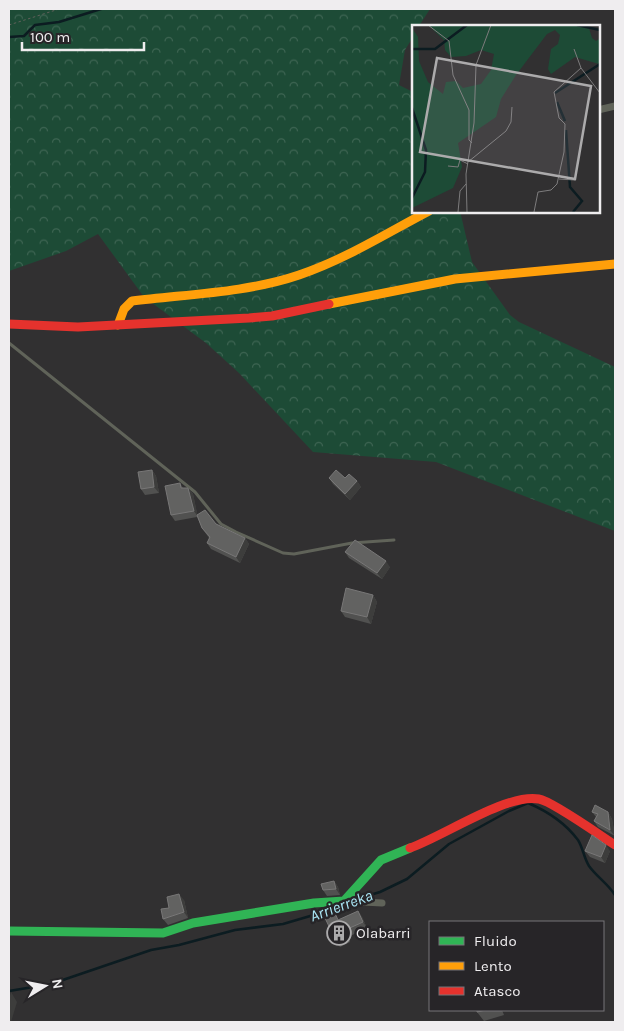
<svg xmlns="http://www.w3.org/2000/svg" width="624" height="1031" viewBox="0 0 624 1031" font-family="Karla,sans-serif">
<defs>
<pattern id="forest-crowns" width="20" height="18" patternUnits="userSpaceOnUse" patternTransform="scale(1.25)"><rect width="20" height="18" fill="#1d4b36"/><path d="M2 6a3 3 0 1 1 6 0M12 15a3 3 0 1 1 6 0" fill="none" stroke="#3e6553"/></pattern>
</defs>
<rect width="100%" height="100%" fill="#313031"/>
<path fill="url(#forest-crowns)" d="M 9,9 L 430,9 L 419,26 L 413,26 L 413,37 L 405,50 L 399,85 L 413,92 L 413,211 L 460,211 L 472,262 L 510,315 L 519,322 L 615,367 L 615,531 L 436,462 L 313,452 L 239,373 L 206,343 L 144,297 L 98,234 L 66,251 L 9,271 Z"/>
<g fill="none" stroke-linecap="round" stroke-linejoin="round">
<path stroke="#0c1c21" stroke-width="2.5" d="M 9,37 L 24,36 L 35,25 L 59,22 L 101,9
M 357,899 L 380,892 L 407,879 L 449,844 L 509,811 L 528,803 C 547,811 566,824 578,840 C 583,848 584,858 589,866 C 596,876 608,884 615,895
M 9,991 L 51,984 L 151,950 L 179,945 L 235,930 L 283,924 L 351,904"/>
<path stroke="#60615b" stroke-width="1" stroke-dasharray="2.5 2.5" stroke-linecap="butt" d="M 9,25 L 59,9"/>
<path stroke="#606359" stroke-width="3" d="M 9,343 L 195,492 L 221,524 L 236,532 L 283,553 L 294,554 L 352,543 L 394,540"/>
<path stroke="#606359" stroke-width="7" d="M 598,110 L 615,106
M 344,901 L 382,903"/>
<path stroke="#30b455" stroke-width="9" d="M 9,931 L 163,933 L 193,923 L 314,903 L 344,901 L 381,860 L 410,848"/>
<path stroke="#ff9f0a" stroke-width="9" d="M 329,304 L 455,279 L 615,264
M 118,325 L 124,309 L 132,301 C 187,294 246,293 299,275 C 344,260 387,233 429,211"/>
<path stroke="#e5322d" stroke-width="9" d="M 9,324 L 78,327 L 249,318 L 272,316 L 329,304
M 410,848 C 444,836 507,793 539,799 C 552,801 601,836 615,845"/>
</g>
<path fill="#515150" d="M 152,470 L 156,476 L 159,493 L 145,495 L 141,489 Z
M 329,478 L 357,481 L 361,487 L 350,500 L 333,484 Z
M 180,483 L 183,488 L 188,488 L 193,494 L 197,514 L 245,538 L 249,544 L 240,563 L 211,549 L 207,543 L 209,538 L 202,528 L 197,517 L 175,521 L 171,515 Z
M 345,552 L 390,567 L 382,579 L 349,558 Z
M 373,595 L 377,602 L 371,624 L 345,617 L 341,611 Z
M 592,812 L 608,812 L 612,819 L 615,836 L 598,827 L 594,821 L 596,817 Z
M 585,851 L 610,851 L 605,863 L 590,857 Z
M 334,881 L 338,887 L 340,895 L 327,896 L 323,890 Z
M 184,900 L 188,918 L 168,925 L 163,919 L 169,908 Z
M 358,911 L 362,917 L 367,928 L 348,937 L 350,942 L 340,947 L 336,941 L 339,920 Z
M 477,1010 L 502,1010 L 504,1015 L 484,1021 L 477,1012 Z"/>
<path fill="#3d3d3c" d="M 152,470 L 156,476 L 159,493 L 154,487 Z
M 357,481 L 361,487 L 350,500 L 345,494 Z
M 188,488 L 193,494 L 198,517 L 194,511 Z
M 245,538 L 249,544 L 240,563 L 236,557 Z
M 386,561 L 390,567 L 382,579 L 377,573 Z
M 373,595 L 377,602 L 371,624 L 367,617 Z
M 608,812 L 612,819 L 615,836 L 610,830 Z
M 606,845 L 610,851 L 605,863 L 601,857 Z
M 334,881 L 338,887 L 340,895 L 336,889 Z
M 179,894 L 184,900 L 188,918 L 184,912 Z
M 358,911 L 362,917 L 367,928 L 363,922 Z
M 11,992 L 17,1002 L 11,1022 L 9,1022 L 9,999 Z"/>
<path fill="#626261" stroke="#787777" d="M 152,470 L 154,487 L 141,489 L 138,472 Z
M 336,470 L 345,478 L 349,474 L 357,481 L 345,494 L 329,478 Z
M 180,483 L 181,488 L 188,488 L 194,511 L 171,515 L 165,486 Z
M 205,510 L 216,524 L 245,538 L 236,557 L 207,543 L 210,537 L 202,528 L 197,515 Z
M 355,540 L 386,561 L 377,573 L 345,552 Z
M 346,588 L 373,595 L 367,617 L 341,611 Z
M 595,805 L 608,812 L 610,830 L 594,821 L 598,814 L 592,812 Z
M 592,835 L 606,845 L 601,857 L 585,851 Z
M 334,881 L 336,889 L 323,890 L 321,884 Z
M 179,894 L 184,912 L 163,919 L 161,909 L 169,908 L 167,897 Z
M 358,911 L 363,922 L 343,931 L 346,936 L 336,941 L 325,918 L 335,913 L 338,920 Z
M 477,1010 L 486,1010 L 477,1012 Z"/>
<defs>
<g id="building-ring" transform="scale(1.25)"><circle r="9.5" fill="#272528" stroke="#acabac" stroke-width="1.5"/><path d="M-4-6H4V6H1V3H-1V6H-4ZM-2.5-4.3h1.7v1.8h-1.7ZM.8-4.3h1.7v1.8H.8ZM-2.5-1h1.7V.8h-1.7ZM.8-1h1.7V.8H.8Z" fill="#acabac"/></g>
</defs>
<g fill-rule="evenodd">
<use href="#building-ring" x="339" y="933"/>
</g>
<g text-anchor="middle" stroke-width="5" stroke-linejoin="round" paint-order="stroke">
<g font-size="15" fill="#efedef" stroke="#272528" text-anchor="start">
<text x="356" y="938">Olabarri</text>
</g>
<g font-size="16" font-style="italic" fill="#abe7f6" stroke="#272528">
<text transform="translate(341 905) rotate(-20)" y="6">Arrierreka</text>
</g>
</g>
<g transform="translate(412 25)">
<rect width="188" height="188" fill="#313031"/>
<path d="M 16,0 L 176,0 L 180,13 L 184,16 L 187,14 L 187,39 L 163,32 L 139,49 L 136,44 L 139,24 L 146,19 L 148,10 L 143,5 L 135,9 L 104,50 L 89,74 L 84,92 L 46,118 L 50,142 L 41,163 L 0,183 L 0,3 L 6,12 L 7,36 L 16,57 L 31,69 L 34,57 L 44,56 L 51,63 L 69,59 L 79,45 L 82,29 L 69,25 L 54,31 L 39,32 L 33,25 L 32,15 Z" fill="#1d4b36"/>
<path fill="none" stroke="#0c1c21" stroke-width="2.5" d="M 165,0 L 188,5M 0,24 L 23,24 L 55,0M 143,68 L 188,39M 145,77 L 153,96M 0,83 L 14,125 L 13,147 L 0,173M 154,105 L 158,162 L 170,176 L 161,187"/>
<path fill="none" stroke="#7d7c7d" stroke-width="1" d="M 16,0 L 37,16 L 41,50 L 57,85 L 57,115 L 60,118M 162,24 L 169,43M 56,137 L 94,106 L 99,97 L 100,82M 36,141 L 46,142 L 48,135 L 56,139M 147,154 L 163,155M 46,187 L 48,166 L 54,159M 55,187 L 54,149 L 62,98 L 64,40 L 79,0M 122,187 L 126,167 L 139,165 L 145,159 L 152,127 L 153,99 L 147,93 L 142,67 L 169,43 L 188,68"/>
<path fill="#acabac" fill-opacity="0.15" stroke="#acabac" stroke-width="2.5" d="M 25,33 L 179,61 L 163,154 L 8,127 Z"/>
<rect width="188" height="188" fill="none" stroke="#efedef" stroke-width="2.5"/>
</g>
<rect width="624" height="1031" fill="none" stroke="#efedef" stroke-width="20"/>
<rect x="429" y="921" width="175" height="90" fill="#272528" stroke="#777578"/>
<rect x="439" y="937" width="25" height="8" fill="#30b455" stroke="#777578"/>
<text x="474" y="946" font-size="15" fill="#efedef">Fluido</text>
<rect x="439" y="962" width="25" height="8" fill="#ff9f0a" stroke="#777578"/>
<text x="474" y="971" font-size="15" fill="#efedef">Lento</text>
<rect x="439" y="987" width="25" height="8" fill="#e5322d" stroke="#777578"/>
<text x="474" y="996" font-size="15" fill="#efedef">Atasco</text>
<g transform="translate(45 986) rotate(80)" stroke="#272528" stroke-width="4" paint-order="stroke">
<path d="M0-4L9 19L0 12L-9 19Z" fill="#efedef"/>
<text y="-8" font-size="14" font-weight="bold" text-anchor="middle" fill="#efedef">N</text>
</g>
<path d="M22 42v8h122v-8" fill="none" stroke="#efedef" stroke-width="2.5"/>
<text x="30" y="42" font-size="15" fill="#efedef" stroke="#272528" stroke-width="4" paint-order="stroke">100 m</text>
</svg>
